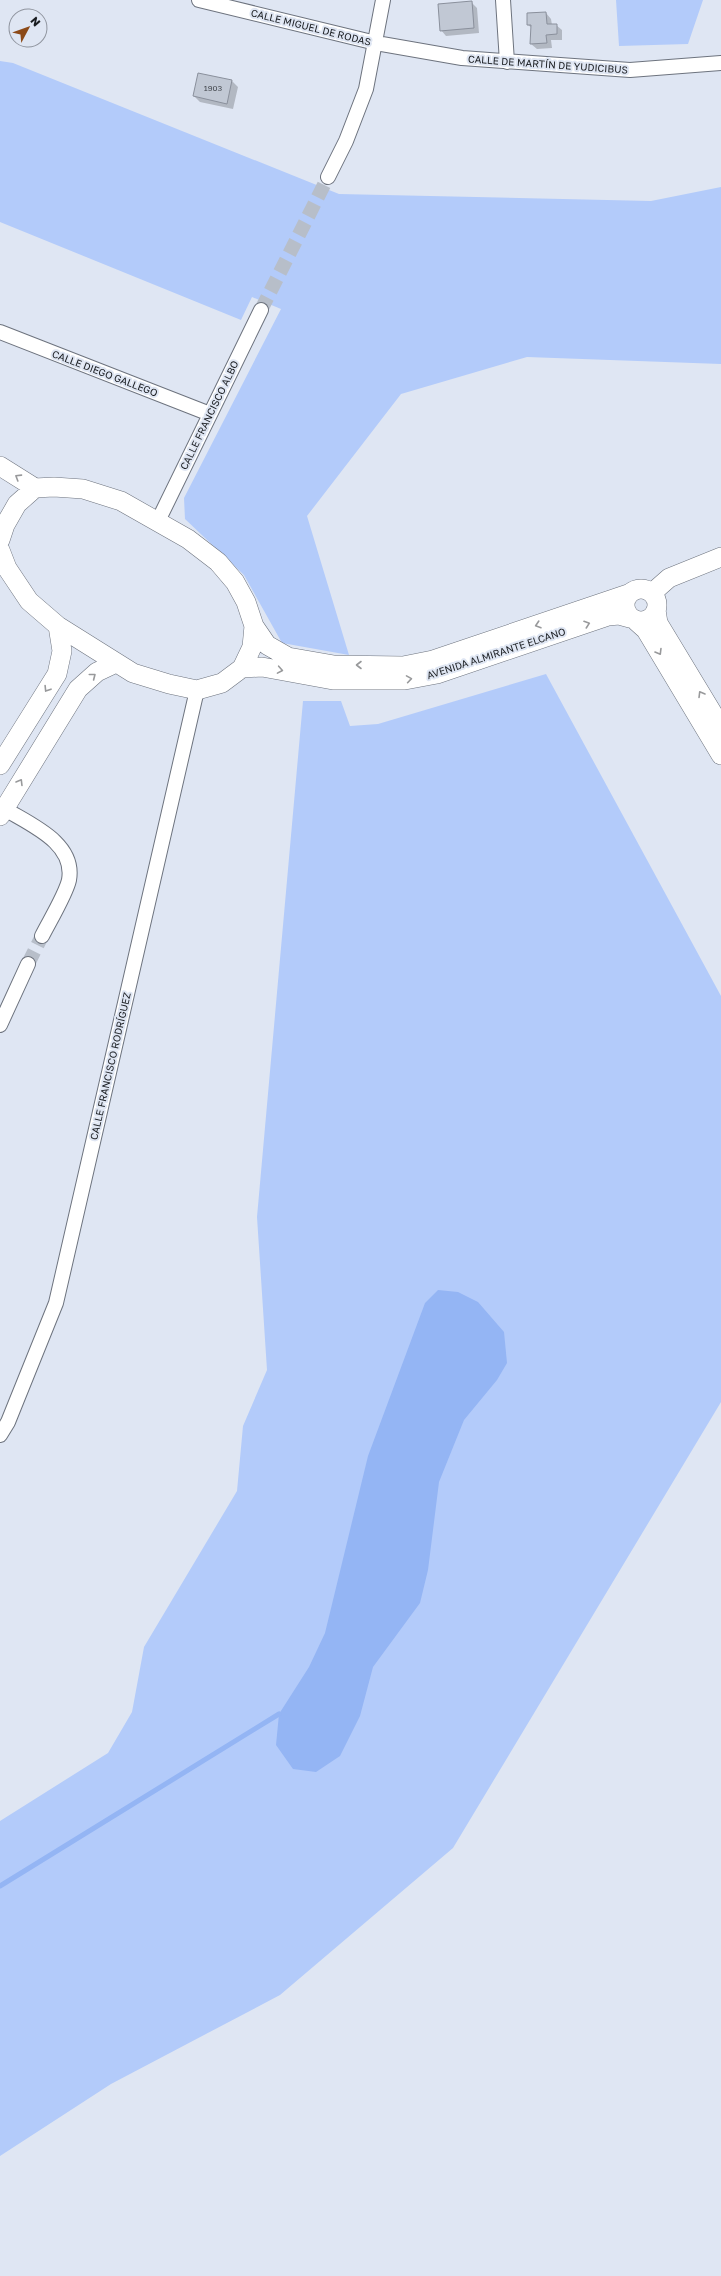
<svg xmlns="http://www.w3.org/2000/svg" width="721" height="2276" viewBox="0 0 721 2276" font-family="'Golos Text',sans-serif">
<rect width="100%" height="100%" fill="#dfe6f3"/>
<path fill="#b3cbfa" d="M 616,0 L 703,0 L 688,44 L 619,46 Z
M 0,61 L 13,63 L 339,194 L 651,201 L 721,187 L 721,364 L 527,357 L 401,394 L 307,516 L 349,655 L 282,643 L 244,575 L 185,519 L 184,498 L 281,309 L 252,297 L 241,320 L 0,222 Z
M 546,674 L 721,996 L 721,1402 L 453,1848 L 280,1995 L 111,2084 L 0,2156 L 0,1821 L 108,1753 L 132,1712 L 144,1647 L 237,1491 L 243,1426 L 267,1370 L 257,1217 L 303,701 L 341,701 L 350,726 L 378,724 Z"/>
<path fill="#94b5f4" d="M 438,1290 L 458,1292 L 478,1302 L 504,1332 L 507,1363 L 497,1380 L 464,1420 L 439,1482 L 428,1570 L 420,1603 L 373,1667 L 360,1716 L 340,1756 L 316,1772 L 293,1769 L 276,1745 L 279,1714 L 309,1667 L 325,1633 L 368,1456 L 425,1303 Z"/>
<path fill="#0003" d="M 471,2 L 477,8 L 479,33 L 446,36 L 441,30 Z
M 546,13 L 551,19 L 552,25 L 556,25 L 562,30 L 562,40 L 551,40 L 552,48 L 537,49 L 531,44 L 532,28 L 528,25 Z
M 199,74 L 232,81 L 238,87 L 233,109 L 200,102 L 194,96 Z"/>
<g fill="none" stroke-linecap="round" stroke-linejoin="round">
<path stroke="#94b5f4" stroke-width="5" d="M 0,1886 L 279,1714"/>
</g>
<path fill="#c1c8d4" stroke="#8a909c" d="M 472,1 L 474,28 L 440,31 L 438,4 Z
M 546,12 L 547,24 L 557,24 L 557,34 L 546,35 L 547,43 L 530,44 L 531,25 L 527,25 L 527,13 Z
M 198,73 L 232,80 L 227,104 L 193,96 Z"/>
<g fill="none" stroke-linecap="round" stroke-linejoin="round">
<path stroke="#b7bec9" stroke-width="14" stroke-dasharray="14 7" stroke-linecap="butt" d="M 261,310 L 328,177
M 28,964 L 42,936"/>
<g stroke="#6d737e" stroke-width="16">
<path id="street" d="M 199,0 L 376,43 L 462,58 L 630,70 L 721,63
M 503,0 L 507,62
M 328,177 L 346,141 L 366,89 L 383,0
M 0,332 L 210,414
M 158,521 L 261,310
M 0,806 C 26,823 76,841 69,880 C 66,894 49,922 42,936
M 0,1025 L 28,964
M 0,1435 L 8,1422 L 56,1303 L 197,690"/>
</g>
<g stroke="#6d737e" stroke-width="20">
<path id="secondary" d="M 0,466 L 35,488
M 0,540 L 5,525 L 17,504 L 35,488 L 54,487 L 83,489 L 121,501 L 188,539 L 218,562 L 235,582 L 246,602 L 254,626 L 252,647 L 242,668 L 222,683 L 197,690 L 169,684 L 133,673 L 58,626 L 29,601 L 7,568 L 0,550
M625 605a16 16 0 1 1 32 0a16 16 0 1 1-32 0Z
M 652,593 L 669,578 L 721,557
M 656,610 L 658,623 L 721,727
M 636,621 L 646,630 L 721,755
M 254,626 L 267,645 L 288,657 L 334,665 L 403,666 L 433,660 L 628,594
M 242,668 L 262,667 L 333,680 L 405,680 L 437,674 L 608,616 L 619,615 L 630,618
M 0,765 L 57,674 L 62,651 L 58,626
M 0,816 L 78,689 L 97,672 L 116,663"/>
</g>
<use href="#street" stroke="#fff" stroke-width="14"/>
<use href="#secondary" stroke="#fff" stroke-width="19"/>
</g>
<defs><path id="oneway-chevron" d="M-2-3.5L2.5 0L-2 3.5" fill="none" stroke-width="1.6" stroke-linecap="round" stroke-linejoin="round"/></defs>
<g stroke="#98999b">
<use href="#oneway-chevron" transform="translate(18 477) rotate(-148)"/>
<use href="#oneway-chevron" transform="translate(587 624) rotate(-19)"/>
<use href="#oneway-chevron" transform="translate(538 625) rotate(162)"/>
<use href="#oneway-chevron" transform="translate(659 652) rotate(59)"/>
<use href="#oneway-chevron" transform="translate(359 665) rotate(-180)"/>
<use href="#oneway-chevron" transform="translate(280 670) rotate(10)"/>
<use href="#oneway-chevron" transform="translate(93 676) rotate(-38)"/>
<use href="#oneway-chevron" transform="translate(409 679) rotate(-9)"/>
<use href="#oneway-chevron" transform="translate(47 689) rotate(122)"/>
<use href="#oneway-chevron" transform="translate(701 694) rotate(-121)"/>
<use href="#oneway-chevron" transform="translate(20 782) rotate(-59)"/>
</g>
<g text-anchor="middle" stroke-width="4" stroke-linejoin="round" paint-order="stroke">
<g font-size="8" fill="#43474d">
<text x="213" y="91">1903</text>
</g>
<g font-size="10" fill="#191c20" stroke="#dfe6f3">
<text transform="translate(311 27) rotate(14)" y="4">CALLE MIGUEL DE RODAS</text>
<text transform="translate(548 64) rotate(4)" y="4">CALLE DE MARTÍN DE YUDICIBUS</text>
<text transform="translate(105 373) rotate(21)" y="4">CALLE DIEGO GALLEGO</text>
<text transform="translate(209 415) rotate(-64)" y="4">CALLE FRANCISCO ALBO</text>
<text transform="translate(496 653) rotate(-18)" y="4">AVENIDA ALMIRANTE ELCANO</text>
<text transform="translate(110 1066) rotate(-77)" y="4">CALLE FRANCISCO RODRÍGUEZ</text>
</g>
</g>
<g transform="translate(28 28) rotate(49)"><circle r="19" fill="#dfe6f3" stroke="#90959f"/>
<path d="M0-3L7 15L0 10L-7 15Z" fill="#8c4a18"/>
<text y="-6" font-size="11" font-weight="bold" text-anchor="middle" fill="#191c20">N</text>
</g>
</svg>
